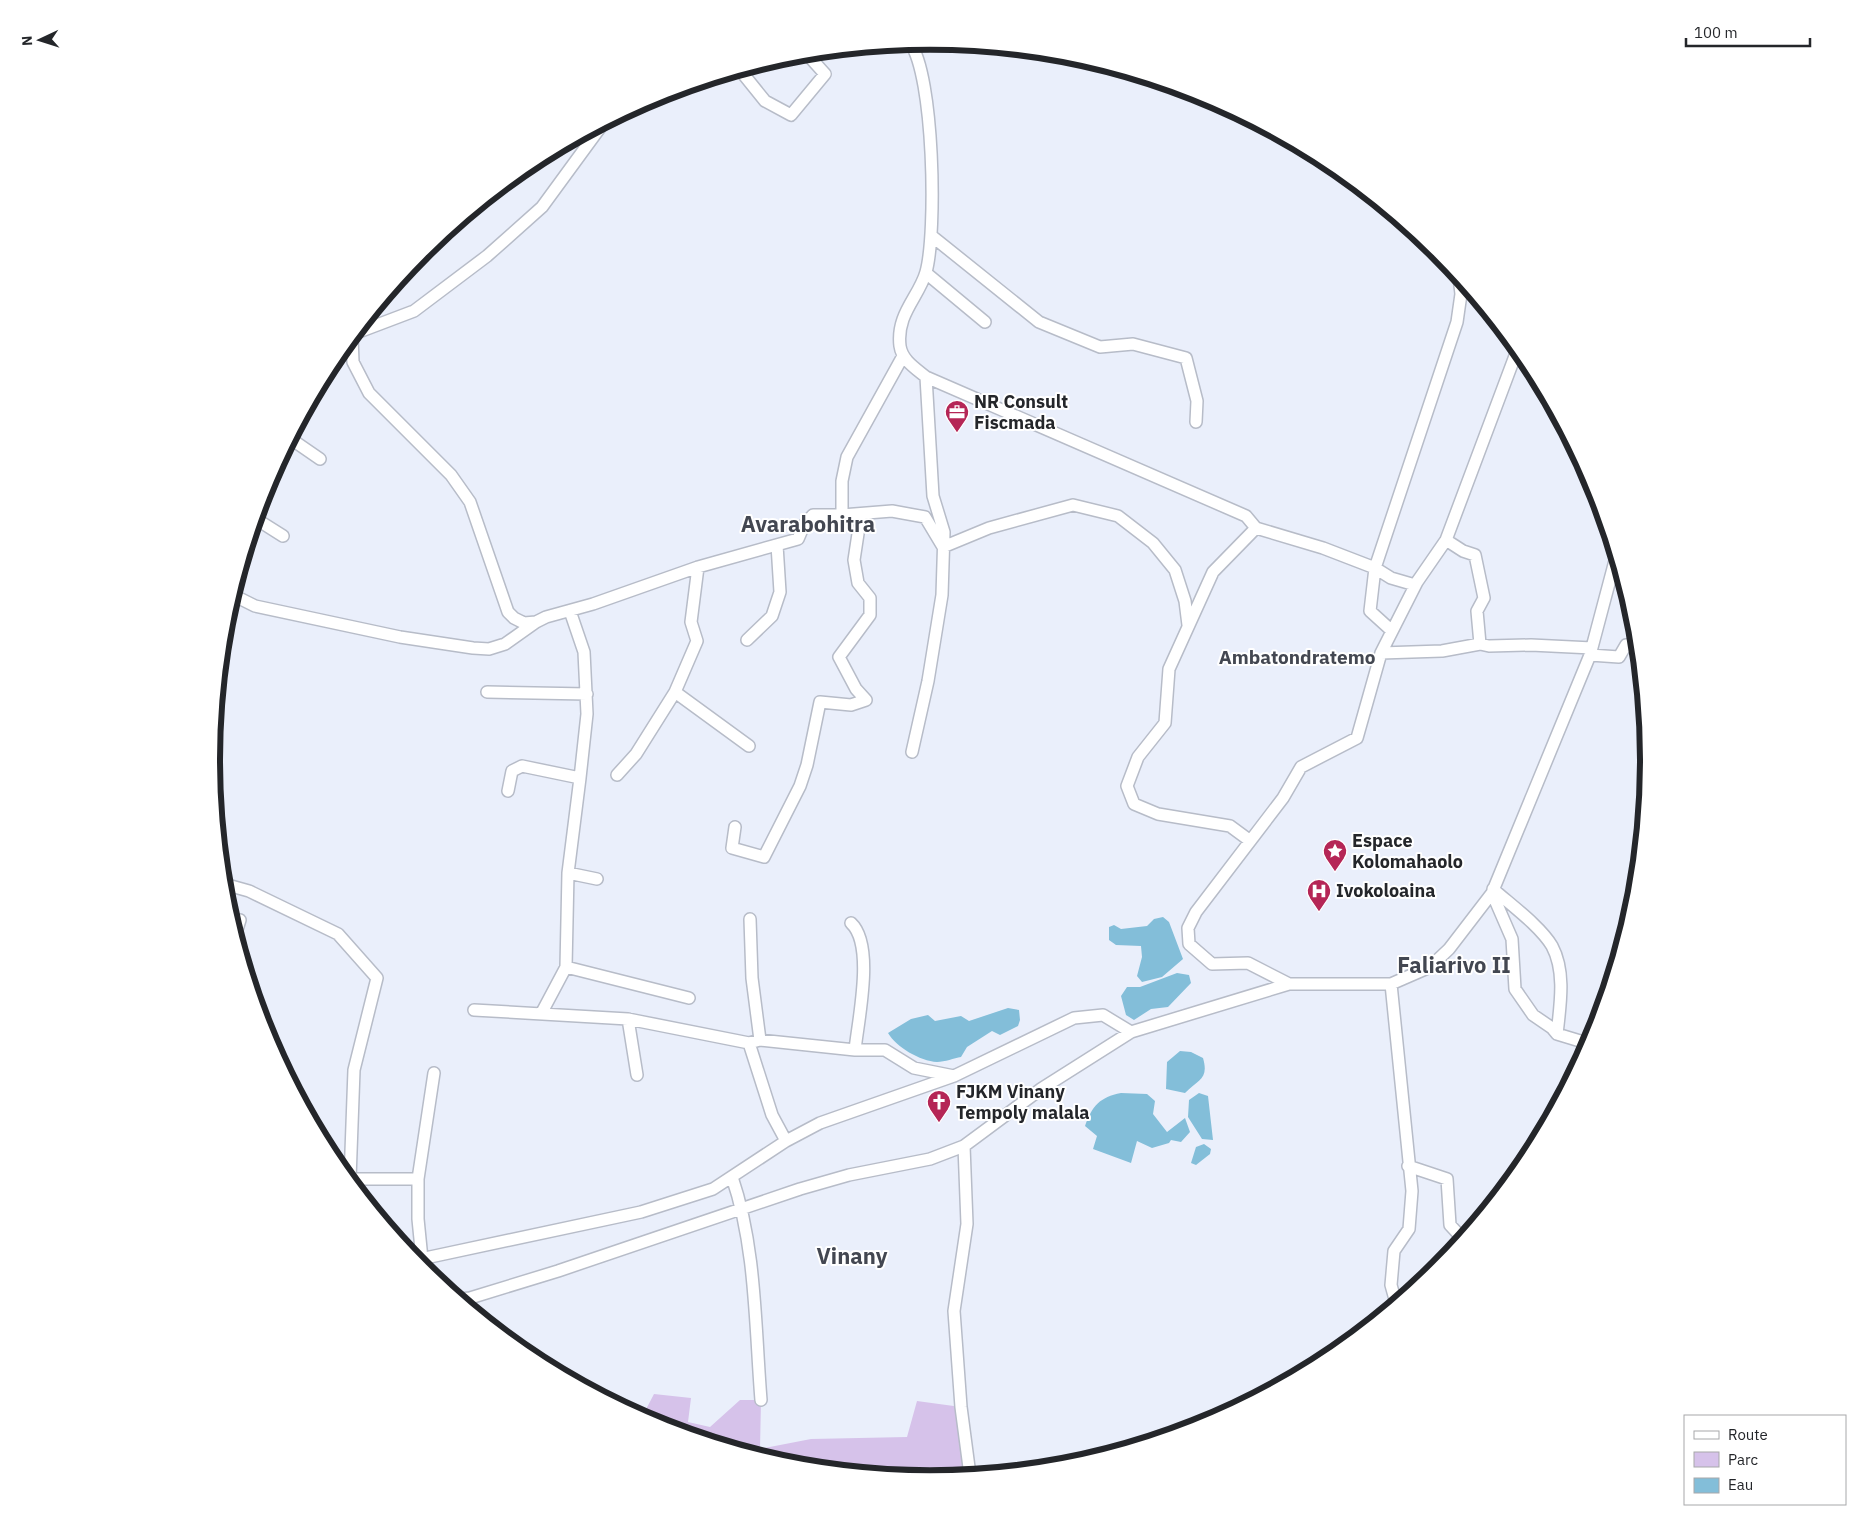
<svg xmlns="http://www.w3.org/2000/svg" width="1861" height="1520" viewBox="0 0 1861 1520" font-family="'IBM Plex Sans',sans-serif">
<rect width="100%" height="100%" fill="#eaeffb"/>
<path fill="#d6c2ea" d="M 654,1394 L 691,1398 L 688,1422 L 710,1427 L 740,1400 L 761,1400 L 760,1449 L 811,1439 L 907,1437 L 917,1401 L 961,1407 L 970,1475 L 930,1479 L 790,1465 L 655,1424 L 642,1417 Z"/>
<path fill="#83bed9" d="M 1163,917 L 1169,922 L 1183,959 L 1162,977 L 1142,982 L 1137,976 L 1142,957 L 1141,946 L 1116,945 L 1109,940 L 1109,927 L 1114,925 L 1121,929 L 1147,926 L 1154,919 Z
M 1177,973 L 1189,975 L 1191,983 L 1168,1007 L 1151,1009 L 1134,1020 L 1126,1015 L 1121,996 L 1127,987 L 1140,987 Z
M 1008,1008 L 1019,1010 L 1020,1020 L 1018,1026 L 1000,1035 L 992,1031 L 967,1047 L 961,1057 C 954,1058 945,1062 937,1062 C 920,1061 896,1047 888,1033 L 911,1019 L 928,1015 L 935,1021 L 961,1016 L 969,1021 Z
M 1180,1051 L 1191,1052 L 1203,1058 C 1209,1079 1199,1079 1185,1093 L 1166,1089 L 1167,1062 Z
M 1121,1093 L 1147,1094 L 1155,1101 L 1153,1114 L 1167,1132 L 1185,1118 L 1190,1132 L 1181,1142 L 1171,1140 L 1169,1143 L 1152,1148 L 1137,1141 L 1131,1163 L 1093,1149 L 1097,1136 L 1085,1126 C 1092,1106 1100,1097 1121,1093 Z
M 1199,1093 L 1208,1096 L 1213,1140 L 1202,1139 L 1188,1117 L 1189,1100 Z
M 1204,1144 L 1211,1149 L 1210,1154 L 1196,1165 L 1191,1163 L 1196,1147 Z"/>
<g fill="none" stroke-linecap="round" stroke-linejoin="round">
<g stroke="#b7bcc8" stroke-width="14">
<path id="minor" d="M 910,43 C 934,75 937,232 926,272 C 919,297 896,314 900,346 C 902,360 915,368 926,377 L 933,496 L 944,532 L 942,595 L 928,681 L 912,752
M 740,70 L 765,101 L 791,115 L 825,74 L 806,53
M 933,237 L 1039,322 L 1100,347 L 1133,344 L 1186,358 L 1197,401 L 1196,422
M 926,273 L 985,322
M 356,333 L 414,311 L 487,256 L 542,207 L 602,125
M 352,337 L 353,362 L 369,393 L 451,475 L 470,502 L 508,612 L 514,618 L 524,623 L 536,622 L 546,617 L 593,604 L 698,567 L 798,539 L 804,525 L 813,515 L 842,515 L 842,481 L 847,457 L 903,356
M 926,377 L 1246,516 L 1256,528 L 1213,572 L 1169,669 L 1165,723 L 1138,757 L 1127,786 L 1134,804 L 1158,814 L 1230,826 L 1249,840
M 291,439 L 320,459
M 842,515 L 892,511 L 925,517 L 943,547 L 989,528 L 1073,505 L 1118,516 L 1153,543 L 1175,570 L 1185,601 L 1188,625
M 256,519 L 283,536
M 1256,528 L 1323,548 L 1375,568 L 1391,578 L 1415,585
M 1446,540 L 1463,551 L 1475,555 L 1484,598 L 1477,611 L 1480,644
M 233,595 L 255,606 L 400,637 L 473,648 L 489,649 L 505,644 L 536,622
M 1392,631 L 1370,611 L 1375,568 L 1457,322 L 1461,294 L 1459,277
M 747,640 L 772,616 L 780,592 L 777,545
M 1381,653 L 1442,651 L 1480,644 L 1489,646 L 1531,645 L 1592,648
M 1590,655 L 1619,657 L 1626,645 L 1638,644
M 487,692 L 587,694
M 675,692 L 749,746
M 617,775 L 636,754 L 675,692 L 697,641 L 691,622 L 698,567
M 580,778 L 568,873 L 597,879
M 508,791 L 512,771 L 522,766 L 580,778 L 587,714 L 584,652 L 570,611
M 735,827 L 732,848 L 764,857 L 800,786 L 807,765 L 820,702 L 851,705 L 866,700 L 856,689 L 839,657 L 870,615 L 870,598 L 858,583 L 854,560 L 861,514
M 568,873 L 566,967 L 689,998
M 224,884 L 249,891 L 338,934 L 377,978 L 354,1070 L 350,1179 L 418,1179 L 434,1073
M 1493,889 C 1511,905 1540,926 1552,946 C 1566,972 1560,1006 1557,1034
M 1492,893 L 1512,939 L 1515,989 L 1533,1015 L 1552,1028 L 1557,1034 L 1590,1044
M 851,923 C 875,945 858,1020 855,1050
M 236,933 L 240,920
M 1289,984 L 1248,963 L 1212,964 L 1189,944 L 1188,928 L 1196,912 L 1283,798 L 1301,767 L 1357,738 L 1381,653 L 1417,582 L 1446,540 L 1518,348
M 1391,984 L 1412,1191 L 1409,1229 L 1394,1251 L 1391,1285 L 1396,1303
M 474,1010 L 628,1019 L 749,1043 L 760,1040 L 752,978 L 750,919
M 541,1014 L 566,967
M 628,1019 L 637,1075
M 760,1040 L 855,1050 L 885,1050 L 914,1068 L 954,1076
M 749,1043 L 772,1115 L 786,1141
M 964,1146 L 967,1224 L 954,1311 L 961,1407 L 970,1475
M 1408,1166 L 1447,1179 L 1450,1225 L 1463,1239
M 732,1177 C 756,1247 755,1326 761,1400
M 418,1179 L 418,1219 L 422,1259
M 416,1260 L 641,1212 L 713,1189 L 786,1141 L 820,1123 L 954,1076 L 1074,1018 L 1103,1015 L 1131,1032
M 460,1299 L 470,1298 L 558,1271 L 800,1189 L 849,1175 L 930,1159 L 964,1146 L 1041,1089 L 1131,1032 L 1289,984 L 1391,984 L 1430,967 L 1449,949 L 1492,893 L 1590,655 L 1616,557"/>
</g>
<use href="#minor" stroke="#fff" stroke-width="11"/>
</g>
<defs>
<g id="office-pin" transform="scale(1.25)"><path d="M0 17L-7.5 6A9.5 9.5 0 1 1 7.5 6Z" fill="#b52656" stroke="#fff"/><path d="M-6-3h4V-5.5h4V-3h4V5H-6ZM-1-4.5V-3h2v-1.5ZM-6 0V1H6V0Z" fill="#fff"/></g>
<g id="sight-pin" transform="scale(1.25)"><path d="M0 17L-7.5 6A9.5 9.5 0 1 1 7.5 6Z" fill="#b52656" stroke="#fff"/><path d="M0-6L1.8-2.2L6-1.7L2.9 1.2L3.7 5.4L0 3.3L-3.7 5.4L-2.9 1.2L-6-1.7L-1.8-2.2Z" fill="#fff"/></g>
<g id="hospital-pin" transform="scale(1.25)"><path d="M0 17L-7.5 6A9.5 9.5 0 1 1 7.5 6Z" fill="#b52656" stroke="#fff"/><path d="M-5-5h3v3.5h4V-5h3V5h-3V1.5h-4V5h-3Z" fill="#fff"/></g>
<g id="church-pin" transform="scale(1.25)"><path d="M0 17L-7.5 6A9.5 9.5 0 1 1 7.5 6Z" fill="#b52656" stroke="#fff"/><path d="M-1.2-6h2.4v3.5h3.3v2.4h-3.3V6h-2.4V-.1h-3.3v-2.4h3.3Z" fill="#fff"/></g>
</defs>
<g fill-rule="evenodd">
<use href="#office-pin" x="957" y="412"/>
<use href="#sight-pin" x="1335" y="851"/>
<use href="#hospital-pin" x="1319" y="891"/>
<use href="#church-pin" x="939" y="1102"/>
</g>
<g text-anchor="middle" stroke-width="4" stroke-linejoin="round" paint-order="stroke">
<g font-size="18" font-weight="bold" fill="#24262a" stroke="#fff" text-anchor="start">
<text x="974" y="408">NR Consult<tspan x="974" dy="21">Fiscmada</tspan></text>
<text x="1352" y="847">Espace<tspan x="1352" dy="21">Kolomahaolo</tspan></text>
<text x="1336" y="897">Ivokoloaina</text>
<text x="956" y="1098">FJKM Vinany<tspan x="956" dy="21">Tempoly malala</tspan></text>
</g>
<g font-size="19" font-weight="bold" fill="#434751" stroke="#fff">
<text x="1297" y="664">Ambatondratemo</text>
</g>
<g font-size="22" font-weight="bold" fill="#434751" stroke="#fff">
<text x="808" y="532">Avarabohitra</text>
<text x="1454" y="973">Faliarivo II</text>
<text x="852" y="1264">Vinany</text>
</g>
</g>
<path d="M0 0H1861V1520H0ZM220 760a710 710 0 1 1 1420 0a710 710 0 1 1-1420 0Z" fill="#fff" fill-rule="evenodd"/>
<path fill="none" stroke="#24262a" stroke-width="6" d="M220 760a710 710 0 1 1 1420 0a710 710 0 1 1-1420 0Z"/>
<rect x="1684" y="1415" width="162" height="90" fill="#ffffff" stroke="#a7a8aa"/>
<rect x="1694" y="1431" width="25" height="8" fill="#ffffff" stroke="#a7a8aa"/>
<text x="1728" y="1440" font-size="15" fill="#24262a">Route</text>
<rect x="1694" y="1452" width="25" height="15" fill="#d6c2ea" stroke="#a7a8aa"/>
<text x="1728" y="1465" font-size="15" fill="#24262a">Parc</text>
<rect x="1694" y="1478" width="25" height="15" fill="#83bed9" stroke="#a7a8aa"/>
<text x="1728" y="1490" font-size="15" fill="#24262a">Eau</text>
<g transform="translate(40 40) rotate(266)" stroke="#ffffff" stroke-width="4" paint-order="stroke">
<path d="M0-4L9 19L0 12L-9 19Z" fill="#24262a"/>
<text y="-8" font-size="14" font-weight="bold" text-anchor="middle" fill="#24262a">N</text>
</g>
<path d="M1686 38v8h124v-8" fill="none" stroke="#24262a" stroke-width="2.5"/>
<text x="1694" y="38" font-size="15" fill="#24262a" stroke="#ffffff" stroke-width="4" paint-order="stroke">100 m</text>
</svg>
